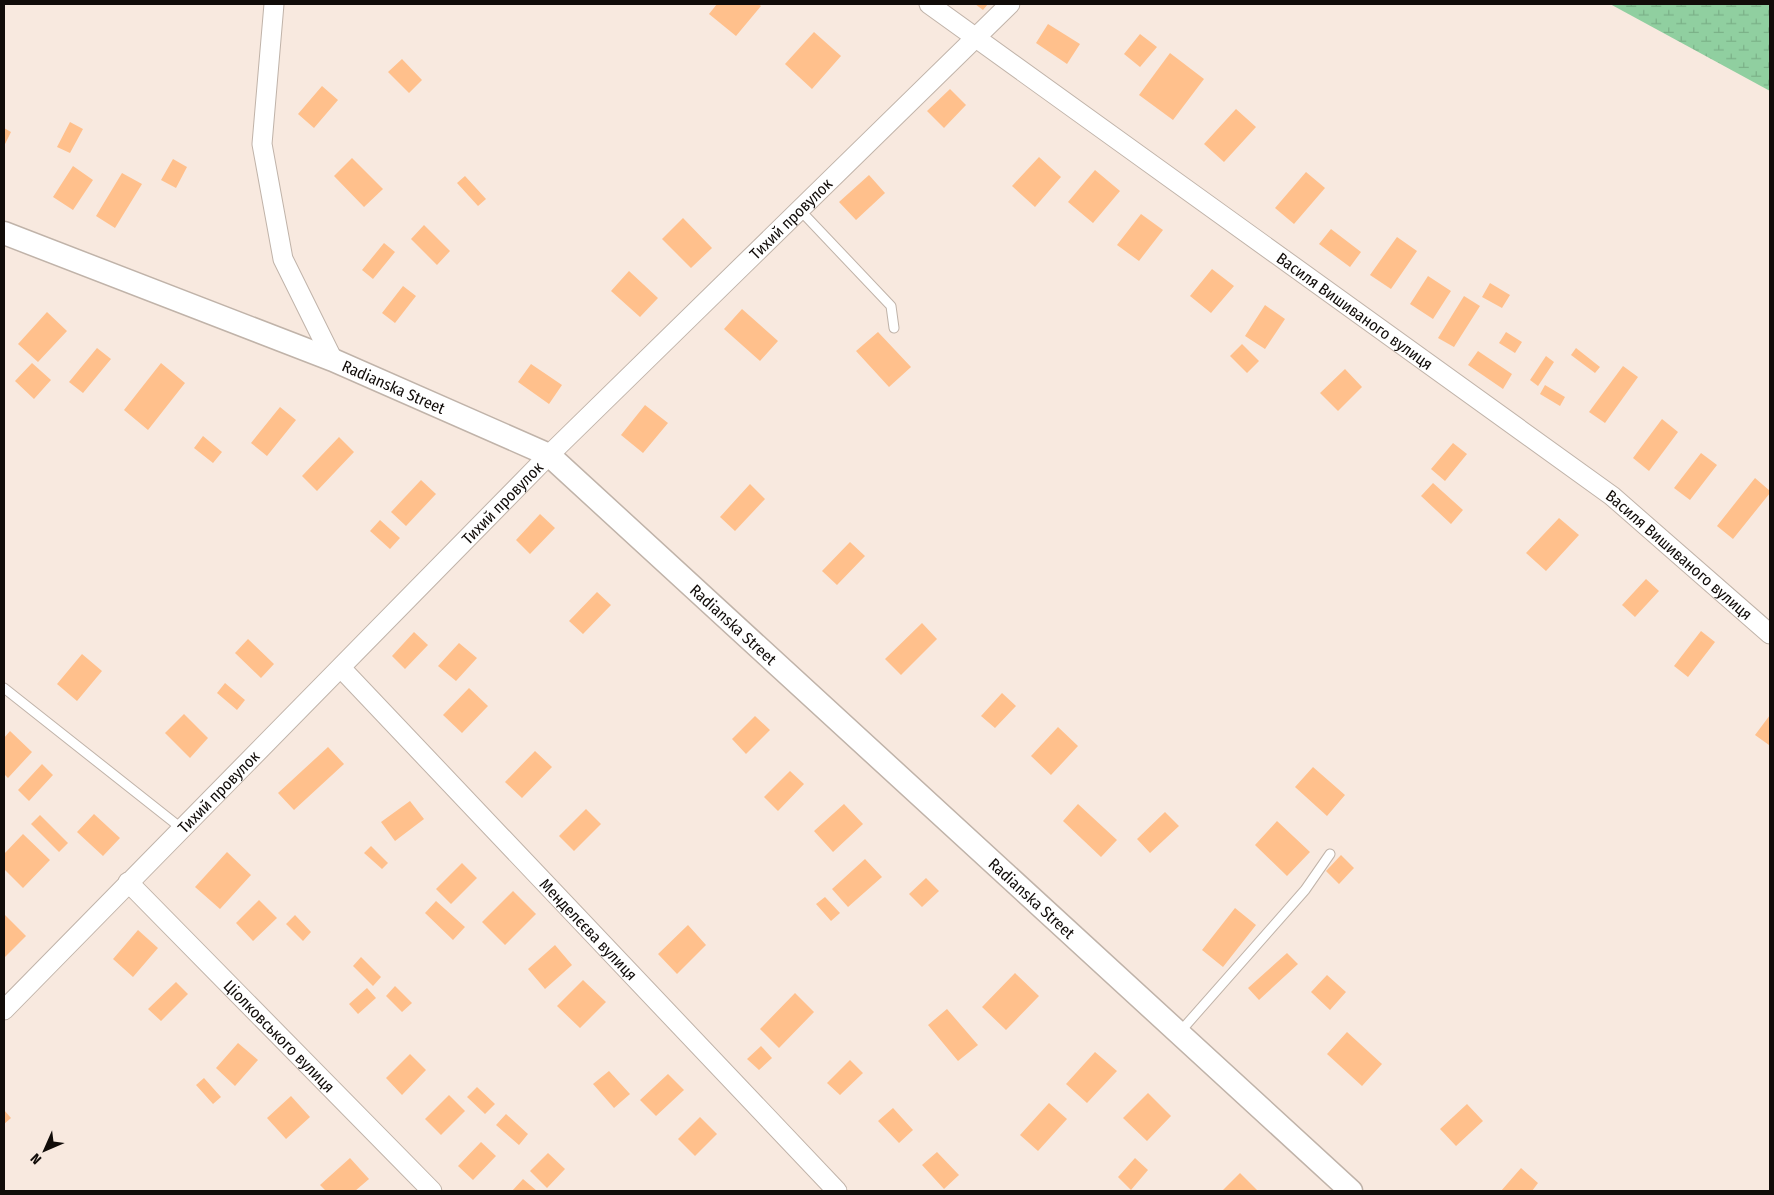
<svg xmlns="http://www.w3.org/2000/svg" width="1774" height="1195" viewBox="0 0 1774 1195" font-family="'Fira Sans Condensed',sans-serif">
<defs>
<pattern id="wetland-marsh" width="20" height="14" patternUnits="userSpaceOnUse" patternTransform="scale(1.25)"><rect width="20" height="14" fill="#90cfa0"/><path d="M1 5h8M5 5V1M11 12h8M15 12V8" fill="none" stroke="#7bb188"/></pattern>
</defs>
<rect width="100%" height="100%" fill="#f8e9df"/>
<path fill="url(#wetland-marsh)" d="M 1610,4 L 1767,4 L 1770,6 L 1770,91 Z"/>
<path fill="#ffc08c" d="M 717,4 L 758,4 L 761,6 L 736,36 L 709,14 Z
M 975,4 L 988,4 L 983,10 Z
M 1048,24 L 1080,44 L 1067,64 L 1036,43 Z
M 814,32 L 841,56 L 812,89 L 785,64 Z
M 1140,34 L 1157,47 L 1140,67 L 1124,54 Z
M 1170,53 L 1204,79 L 1173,120 L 1139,95 Z
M 402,59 L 422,80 L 409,93 L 388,72 Z
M 322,86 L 338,100 L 314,128 L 298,114 Z
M 950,89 L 966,105 L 944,128 L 927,111 Z
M 1236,109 L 1256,127 L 1224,162 L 1204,144 Z
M 70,122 L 83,129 L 70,153 L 57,147 Z
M 4,128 L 11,132 L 4,146 Z
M 1039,157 L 1061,177 L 1035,207 L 1012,186 Z
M 352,158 L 383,189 L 364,207 L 334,176 Z
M 173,159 L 187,167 L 176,188 L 161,180 Z
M 73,166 L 93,180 L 73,210 L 53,197 Z
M 1095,170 L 1120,191 L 1093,223 L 1068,202 Z
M 1306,172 L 1325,188 L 1294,224 L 1275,208 Z
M 122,173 L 142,184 L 115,228 L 96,216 Z
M 869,175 L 885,193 L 856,220 L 839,202 Z
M 465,176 L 486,199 L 478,206 L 457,183 Z
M 1141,214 L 1163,230 L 1139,261 L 1117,245 Z
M 683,218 L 712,248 L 691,268 L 662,239 Z
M 424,225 L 450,251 L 437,265 L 411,239 Z
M 1331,229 L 1361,252 L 1350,267 L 1319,244 Z
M 1397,237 L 1417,251 L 1391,289 L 1370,275 Z
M 384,243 L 395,252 L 373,279 L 362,270 Z
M 1212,269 L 1234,286 L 1211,313 L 1190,296 Z
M 629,271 L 658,298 L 640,317 L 611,291 Z
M 1428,276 L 1451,291 L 1433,319 L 1410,304 Z
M 1490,283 L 1510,295 L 1502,308 L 1482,297 Z
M 403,286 L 416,296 L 395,323 L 382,313 Z
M 1464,296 L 1480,306 L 1454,347 L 1438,338 Z
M 1265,305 L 1285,319 L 1265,349 L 1245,336 Z
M 742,309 L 778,341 L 760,361 L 724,329 Z
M 47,312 L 67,331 L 38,362 L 18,344 Z
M 878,332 L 911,367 L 889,387 L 856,351 Z
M 1506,332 L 1522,342 L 1515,353 L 1499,343 Z
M 1242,344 L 1259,361 L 1247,373 L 1230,356 Z
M 97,348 L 111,359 L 83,393 L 69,382 Z
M 1576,348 L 1600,367 L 1595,373 L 1571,355 Z
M 1478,351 L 1512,374 L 1503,389 L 1468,365 Z
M 1546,356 L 1554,362 L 1538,386 L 1530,380 Z
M 32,363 L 51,380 L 34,399 L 15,381 Z
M 161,363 L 185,383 L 148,430 L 124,410 Z
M 531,364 L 562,385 L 549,404 L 518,382 Z
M 1623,366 L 1638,377 L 1605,423 L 1589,412 Z
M 1345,369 L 1362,387 L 1338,411 L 1320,393 Z
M 1545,385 L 1565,397 L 1560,406 L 1540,394 Z
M 645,405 L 668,423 L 643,453 L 621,435 Z
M 280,407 L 296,420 L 267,456 L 251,443 Z
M 1662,419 L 1678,432 L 1649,471 L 1633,458 Z
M 203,436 L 222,452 L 213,463 L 194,448 Z
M 339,437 L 354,452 L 317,491 L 302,476 Z
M 1453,443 L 1467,454 L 1445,481 L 1431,469 Z
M 1701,453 L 1717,465 L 1690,500 L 1674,488 Z
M 1755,478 L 1770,491 L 1770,493 L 1733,539 L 1717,526 Z
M 421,480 L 436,494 L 406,526 L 391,512 Z
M 1433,483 L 1463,510 L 1451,524 L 1421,496 Z
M 750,484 L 765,499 L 735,531 L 720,517 Z
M 540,514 L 555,528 L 530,554 L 516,540 Z
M 1559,518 L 1579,535 L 1546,571 L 1526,553 Z
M 380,520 L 400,538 L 390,549 L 370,531 Z
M 850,542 L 865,556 L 837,585 L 822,571 Z
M 1646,579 L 1659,591 L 1635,617 L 1622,605 Z
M 597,592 L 611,605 L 583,634 L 569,621 Z
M 922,623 L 937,639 L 901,675 L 885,659 Z
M 1701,631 L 1715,642 L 1688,677 L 1674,666 Z
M 414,632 L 428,645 L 405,669 L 392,656 Z
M 248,639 L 274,664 L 261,678 L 235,653 Z
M 459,643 L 477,658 L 456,681 L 438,666 Z
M 82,654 L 102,671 L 77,701 L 57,684 Z
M 225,683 L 245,700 L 237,710 L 217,693 Z
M 469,688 L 488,706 L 462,733 L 443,715 Z
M 1002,693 L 1016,706 L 995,728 L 981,716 Z
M 184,714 L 208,738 L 190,758 L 165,733 Z
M 1770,715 L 1770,743 L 1769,745 L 1755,735 Z
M 755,716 L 770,730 L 746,754 L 732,739 Z
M 1058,727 L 1078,746 L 1051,775 L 1031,756 Z
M 10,731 L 32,752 L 8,778 L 4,774 L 4,738 Z
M 328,747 L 344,764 L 294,810 L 278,793 Z
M 535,751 L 552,767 L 522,798 L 505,782 Z
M 42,764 L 53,775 L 29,801 L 18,790 Z
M 1313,767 L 1345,795 L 1327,816 L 1295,787 Z
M 790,771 L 804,784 L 778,811 L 764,797 Z
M 410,801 L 424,819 L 395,841 L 381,822 Z
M 844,804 L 863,824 L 833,852 L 814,831 Z
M 1078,804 L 1117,840 L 1101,857 L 1063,821 Z
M 586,809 L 601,824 L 574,851 L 559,836 Z
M 1165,812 L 1179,826 L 1150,853 L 1137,839 Z
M 94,814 L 120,838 L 103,856 L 77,832 Z
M 40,815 L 68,843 L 59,852 L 31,824 Z
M 1277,821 L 1310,852 L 1287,876 L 1255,845 Z
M 23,834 L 50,860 L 23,888 L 4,869 L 4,854 Z
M 371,846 L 388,863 L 382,869 L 364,853 Z
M 227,852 L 251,875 L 220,909 L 195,887 Z
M 1341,855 L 1354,868 L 1339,884 L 1326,871 Z
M 865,859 L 882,877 L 848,907 L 832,889 Z
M 462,863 L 477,878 L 451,904 L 436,889 Z
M 926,878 L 939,891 L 922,907 L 909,894 Z
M 513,891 L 536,914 L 505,945 L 482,922 Z
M 825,897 L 840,913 L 831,921 L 816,904 Z
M 259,900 L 277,918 L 253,941 L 236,923 Z
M 436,901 L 465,927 L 453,940 L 425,913 Z
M 1235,908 L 1256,925 L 1223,967 L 1202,950 Z
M 4,914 L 26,936 L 4,958 Z
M 295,915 L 311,932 L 303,941 L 286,924 Z
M 688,925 L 706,945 L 677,974 L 658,954 Z
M 138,930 L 158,948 L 133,977 L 113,959 Z
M 555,945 L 572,965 L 545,989 L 528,969 Z
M 1287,953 L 1298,964 L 1259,1000 L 1248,988 Z
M 361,957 L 381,977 L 373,986 L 353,966 Z
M 1015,973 L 1039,996 L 1006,1030 L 982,1007 Z
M 1327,975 L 1346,992 L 1330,1010 L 1311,992 Z
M 583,980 L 606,1002 L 580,1028 L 557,1006 Z
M 176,982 L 188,994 L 161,1021 L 148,1009 Z
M 395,986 L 412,1003 L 402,1012 L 386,996 Z
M 367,988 L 376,998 L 358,1014 L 349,1004 Z
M 795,993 L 814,1012 L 779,1048 L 760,1029 Z
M 947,1009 L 978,1045 L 958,1061 L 928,1025 Z
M 1347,1032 L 1382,1064 L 1362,1086 L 1327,1054 Z
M 238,1043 L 258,1060 L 235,1086 L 216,1068 Z
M 761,1046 L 772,1058 L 759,1070 L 747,1059 Z
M 1095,1052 L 1117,1071 L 1087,1103 L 1066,1084 Z
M 410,1054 L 426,1070 L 402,1095 L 386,1078 Z
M 850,1060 L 863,1073 L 840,1095 L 827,1083 Z
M 609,1071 L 630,1094 L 614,1108 L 593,1084 Z
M 668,1074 L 684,1090 L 656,1116 L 640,1100 Z
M 204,1078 L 221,1097 L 213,1104 L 196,1085 Z
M 477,1087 L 495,1104 L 485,1114 L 467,1097 Z
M 1148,1093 L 1171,1116 L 1147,1141 L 1123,1118 Z
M 449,1095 L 465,1111 L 441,1135 L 425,1119 Z
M 291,1096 L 310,1117 L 286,1139 L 267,1118 Z
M 1049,1103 L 1067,1119 L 1038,1151 L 1020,1135 Z
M 1467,1104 L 1483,1121 L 1456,1146 L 1440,1129 Z
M 893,1108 L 913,1130 L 899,1143 L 878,1121 Z
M 4,1110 L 11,1118 L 4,1124 Z
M 506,1114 L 528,1134 L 519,1145 L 496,1125 Z
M 700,1117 L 717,1134 L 695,1156 L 678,1139 Z
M 481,1142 L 496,1156 L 473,1180 L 458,1166 Z
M 937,1152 L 959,1175 L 944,1189 L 922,1165 Z
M 548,1153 L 565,1169 L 547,1188 L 530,1171 Z
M 350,1158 L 369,1179 L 355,1191 L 326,1191 L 320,1185 Z
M 1135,1158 L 1148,1170 L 1131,1190 L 1118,1177 Z
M 1521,1168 L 1538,1183 L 1532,1191 L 1501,1191 Z
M 1240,1173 L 1257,1190 L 1222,1191 Z
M 523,1179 L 537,1191 L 512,1191 Z"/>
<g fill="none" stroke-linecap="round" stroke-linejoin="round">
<g stroke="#c0b3a9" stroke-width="11">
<path id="service" d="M 799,209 L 891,306 L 894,328
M 4,688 L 181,828
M 1179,1033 L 1305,890 L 1330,854"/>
</g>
<g stroke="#c0b3a9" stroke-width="21">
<g id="minor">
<path d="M 274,4 L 262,144 L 283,259 L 333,360"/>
<path id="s1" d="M 929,4 L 1612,496 L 1770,634"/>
<path id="s2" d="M 341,668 L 837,1191"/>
<path id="s3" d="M 128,882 L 432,1191"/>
<path id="s4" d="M 4,1010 L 549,455 L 1010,4"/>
</g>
</g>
<g stroke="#c0b3a9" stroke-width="25">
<g id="tertiary">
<path id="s5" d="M 4,233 L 333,360 L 549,455 L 1351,1191"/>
</g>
</g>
<use href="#service" stroke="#fff" stroke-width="9"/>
<use href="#minor" stroke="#fff" stroke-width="19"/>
<use href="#tertiary" stroke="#fff" stroke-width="22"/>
</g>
<g text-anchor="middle" stroke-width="4" stroke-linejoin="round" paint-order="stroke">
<g font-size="16" fill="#110c09" stroke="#f8e9df">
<text dy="6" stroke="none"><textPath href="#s4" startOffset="1116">Тихий провулок</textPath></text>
<text dy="6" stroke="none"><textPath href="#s1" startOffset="525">Василя Вишиваного вулиця</textPath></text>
<text dy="6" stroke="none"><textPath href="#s5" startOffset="419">Radianska Street</textPath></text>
<text dy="6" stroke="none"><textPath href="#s4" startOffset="711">Тихий провулок</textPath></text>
<text dy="6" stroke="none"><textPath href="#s1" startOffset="931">Василя Вишиваного вулиця</textPath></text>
<text dy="6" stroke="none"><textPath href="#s5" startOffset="839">Radianska Street</textPath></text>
<text dy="6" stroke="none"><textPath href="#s4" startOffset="306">Тихий провулок</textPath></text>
<text dy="6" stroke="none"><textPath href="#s5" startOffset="1244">Radianska Street</textPath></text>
<text dy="6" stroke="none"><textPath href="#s2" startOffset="360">Менделєєва вулиця</textPath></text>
<text dy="6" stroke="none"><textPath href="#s3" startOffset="216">Ціолковського вулиця</textPath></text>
</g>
</g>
<rect width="1774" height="1195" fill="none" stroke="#110c09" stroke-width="10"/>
<g transform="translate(45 1150) rotate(225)" stroke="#f8e9df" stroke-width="4" paint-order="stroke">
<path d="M0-4L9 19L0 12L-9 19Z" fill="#110c09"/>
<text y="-8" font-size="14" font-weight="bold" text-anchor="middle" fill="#110c09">N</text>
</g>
</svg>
